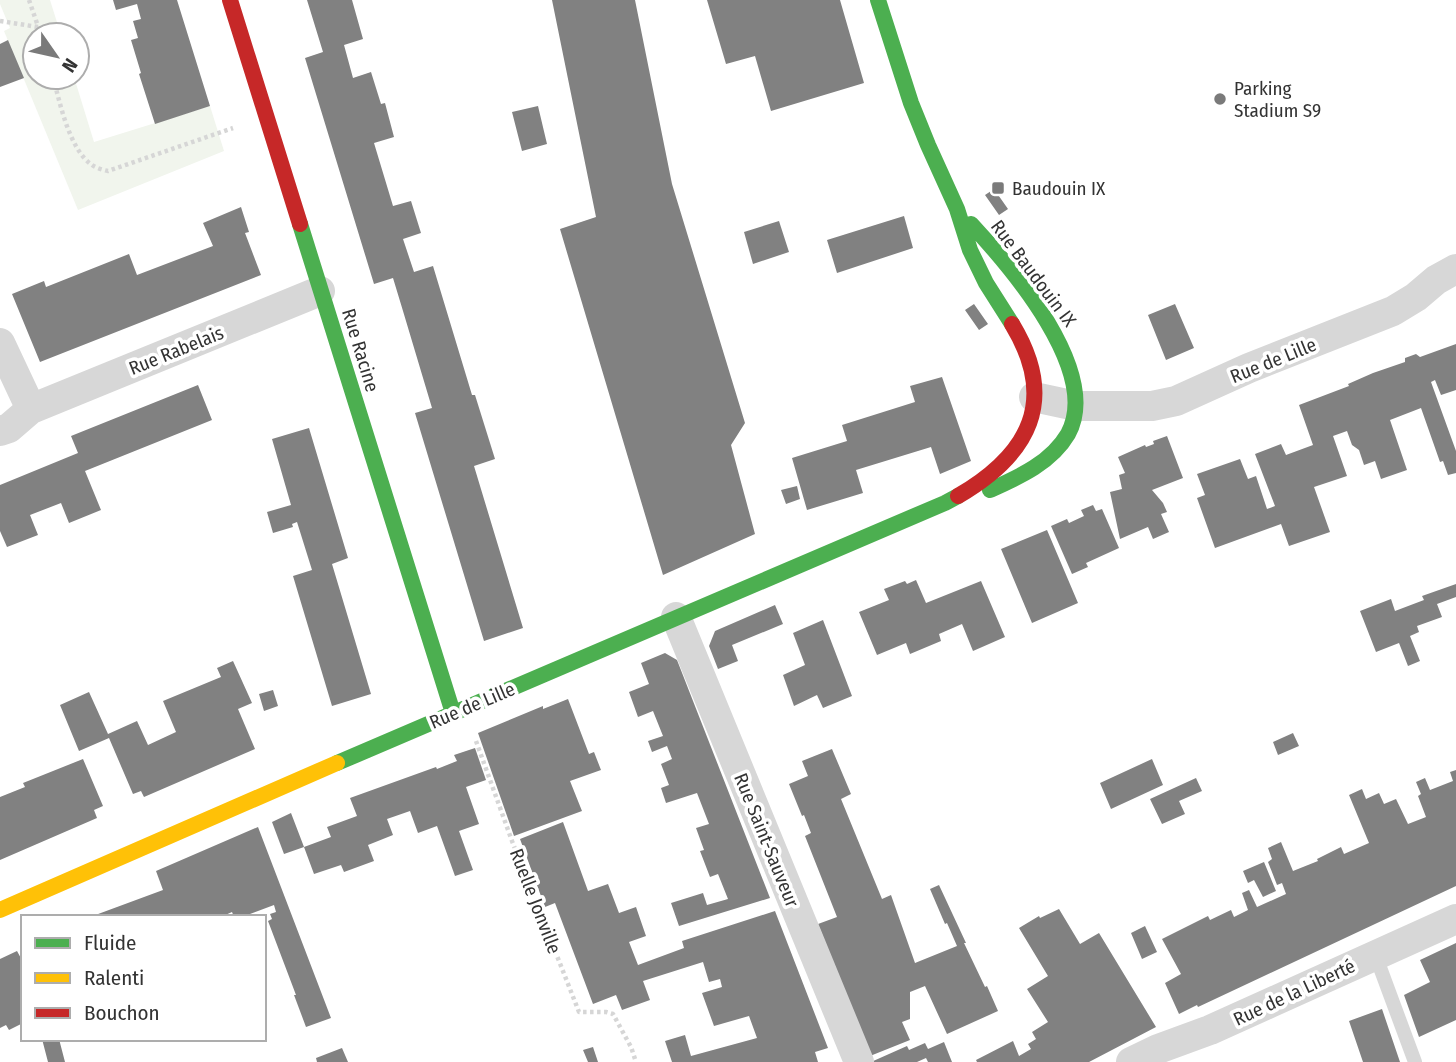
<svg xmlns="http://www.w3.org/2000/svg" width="1456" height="1062" viewBox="0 0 1456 1062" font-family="'Fira Sans Condensed',sans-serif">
<rect width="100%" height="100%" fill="#fff"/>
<path fill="#f1f5ed" d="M 0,0 L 50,0 L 61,35 L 35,35 L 35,77 L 74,77 L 94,142 L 210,106 L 224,151 L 78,210 L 4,31 L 10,28 L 0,4 Z"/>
<path fill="#818181" d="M 113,0 L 177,0 L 210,106 L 155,124 L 139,74 L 141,73 L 131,40 L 138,38 L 133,21 L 141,19 L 137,4 L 116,10 Z
M 307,0 L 352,0 L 363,39 L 344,45 L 353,78 L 371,72 L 381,104 L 385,103 L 394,137 L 374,143 L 393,206 L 411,201 L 421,233 L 403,239 L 414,272 L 433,266 L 472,395 L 475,395 L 495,459 L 474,466 L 523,628 L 484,641 L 415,413 L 432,408 L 403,311 L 393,278 L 374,284 L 305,58 L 323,52 Z
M 552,0 L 635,0 L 672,184 L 745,423 L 731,445 L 755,534 L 663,575 L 560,229 L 596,217 Z
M 707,0 L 840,0 L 864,83 L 771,111 L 755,56 L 726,64 Z
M 8,40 L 24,78 L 0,87 L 0,44 Z
M 538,106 L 547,144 L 522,151 L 512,112 Z
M 994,189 L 1008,209 L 999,215 L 985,195 Z
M 241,207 L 249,232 L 245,233 L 261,275 L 40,362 L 12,294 L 44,281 L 46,287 L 129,254 L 137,275 L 213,246 L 203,223 Z
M 904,216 L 913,248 L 837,273 L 827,240 Z
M 779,221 L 789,252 L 753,264 L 744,232 Z
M 974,304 L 988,324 L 979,330 L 965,310 Z
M 1175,304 L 1194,348 L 1166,360 L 1148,315 Z
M 1456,344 L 1456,390 L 1441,395 L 1435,380 L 1431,382 L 1456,451 L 1456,473 L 1448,475 L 1443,461 L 1440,462 L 1421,408 L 1390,420 L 1407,470 L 1381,479 L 1375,461 L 1364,465 L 1359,450 L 1352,445 L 1347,431 L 1333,436 L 1347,476 L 1314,487 L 1330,532 L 1289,546 L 1281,524 L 1215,548 L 1197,498 L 1205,495 L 1197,474 L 1240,459 L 1248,479 L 1256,476 L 1267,509 L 1275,506 L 1255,454 L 1281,444 L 1286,455 L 1313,445 L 1299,405 L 1349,386 L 1348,384 L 1373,373 L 1405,362 L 1405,358 L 1416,354 L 1420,357 Z
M 942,377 L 971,461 L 940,474 L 931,447 L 856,470 L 863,493 L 807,510 L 792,458 L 847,441 L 842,425 L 915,402 L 910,386 Z
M 198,385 L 212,420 L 85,471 L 101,510 L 69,523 L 61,503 L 30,515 L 38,535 L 7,547 L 0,531 L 0,485 L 78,453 L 71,436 Z
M 309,428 L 348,558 L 332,564 L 371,694 L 332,706 L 293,576 L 312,570 L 297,522 L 292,524 L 293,527 L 273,533 L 267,512 L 291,505 L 272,439 Z
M 1167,436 L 1183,478 L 1152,490 L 1163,503 L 1167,512 L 1161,514 L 1169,532 L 1153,539 L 1148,527 L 1120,539 L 1110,492 L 1122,489 L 1119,475 L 1125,473 L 1118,457 L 1145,445 L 1146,447 L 1154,444 L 1153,441 Z
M 797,486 L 800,499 L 786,504 L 781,490 Z
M 1093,505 L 1096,511 L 1102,509 L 1119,548 L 1086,563 L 1088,567 L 1072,574 L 1051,526 L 1067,519 L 1069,523 L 1084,516 L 1081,510 Z
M 1047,530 L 1078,603 L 1032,623 L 1001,549 Z
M 916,580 L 926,603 L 981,581 L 1005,637 L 973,651 L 962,624 L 939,634 L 941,641 L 910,654 L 906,643 L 877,655 L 859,612 L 889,600 L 884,589 L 905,581 L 907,584 Z
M 1456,584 L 1456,597 L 1437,604 L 1442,617 L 1417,626 L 1419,632 L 1410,636 L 1420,661 L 1408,666 L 1399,643 L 1376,652 L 1360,611 L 1391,599 L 1395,611 L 1424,600 L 1422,596 Z
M 775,605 L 783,624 L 732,645 L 738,661 L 718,669 L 709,646 L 715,631 Z
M 823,620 L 852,696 L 823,708 L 817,695 L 794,706 L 783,675 L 805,665 L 793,633 Z
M 665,653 L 677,660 L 770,898 L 679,926 L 671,903 L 703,893 L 707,905 L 728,899 L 718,874 L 710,877 L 700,851 L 704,850 L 696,828 L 709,824 L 697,793 L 666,803 L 661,788 L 669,785 L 661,764 L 672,759 L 667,746 L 652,752 L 648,741 L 663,736 L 653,711 L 638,717 L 629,692 L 649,684 L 641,663 Z
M 233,661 L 252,703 L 238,709 L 255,749 L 144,797 L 141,791 L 133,794 L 109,738 L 79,751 L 60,705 L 89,692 L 108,734 L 137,721 L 148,745 L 176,732 L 163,701 L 221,677 L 217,668 Z
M 273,690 L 278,706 L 264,711 L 259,694 Z
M 568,699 L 589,754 L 594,752 L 601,770 L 570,781 L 582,811 L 514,836 L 478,733 L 543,706 L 543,709 Z
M 1293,733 L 1299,746 L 1278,755 L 1273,742 Z
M 475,748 L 486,780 L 466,787 L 479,824 L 459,831 L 473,870 L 455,876 L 437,826 L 418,833 L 410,811 L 387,819 L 393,835 L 368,845 L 374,861 L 344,872 L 341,865 L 314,874 L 304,847 L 331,837 L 327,827 L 357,816 L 350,798 L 436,767 L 437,769 L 457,761 L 454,755 Z
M 832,749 L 851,794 L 841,799 L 882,899 L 891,895 L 915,963 L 957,946 L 947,923 L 945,924 L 930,889 L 939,885 L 966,943 L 964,943 L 985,987 L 987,986 L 998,1011 L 947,1034 L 925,986 L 910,992 L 910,1019 L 902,1022 L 910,1040 L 870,1056 L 818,924 L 837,917 L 805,836 L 811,833 L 804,815 L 802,816 L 789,784 L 808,776 L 802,761 Z
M 83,759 L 103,806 L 94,810 L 97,818 L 0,860 L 0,797 L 25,787 L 23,783 Z
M 1152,759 L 1163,785 L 1111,809 L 1100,783 Z
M 1456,770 L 1456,886 L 1198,1007 L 1197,1005 L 1179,1014 L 1165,983 L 1181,974 L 1162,939 L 1208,916 L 1210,920 L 1231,910 L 1234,917 L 1248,910 L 1242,893 L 1249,890 L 1257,907 L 1286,894 L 1282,883 L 1277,885 L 1268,862 L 1272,859 L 1268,848 L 1281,842 L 1293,871 L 1318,861 L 1317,859 L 1341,847 L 1344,854 L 1369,843 L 1349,795 L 1362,789 L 1366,799 L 1379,793 L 1384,804 L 1396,799 L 1408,824 L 1426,817 L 1418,796 L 1421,794 L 1416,782 L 1425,778 L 1430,790 L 1453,781 L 1450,772 Z
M 1196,778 L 1202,791 L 1179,801 L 1185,814 L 1162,824 L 1150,799 Z
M 291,813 L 304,847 L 284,854 L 272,822 Z
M 563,822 L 588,891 L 608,884 L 619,913 L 636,907 L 646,936 L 629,942 L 638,965 L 684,948 L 682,941 L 775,911 L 828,1048 L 815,1052 L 818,1062 L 672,1062 L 665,1041 L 685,1035 L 691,1056 L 757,1038 L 749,1016 L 714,1026 L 702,993 L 722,987 L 720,979 L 709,982 L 703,962 L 643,981 L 650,1000 L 622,1010 L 616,995 L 593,1004 L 555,903 L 545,907 L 520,839 Z
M 258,827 L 331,1018 L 306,1027 L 294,995 L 296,995 L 268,921 L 272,919 L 270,914 L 276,912 L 274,905 L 242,917 L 234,917 L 232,912 L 221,917 L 90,917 L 163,890 L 156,871 Z
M 1264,862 L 1276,891 L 1263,897 L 1254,880 L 1248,883 L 1243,871 Z
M 1059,909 L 1080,944 L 1099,933 L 1156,1027 L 1089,1062 L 977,1062 L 976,1060 L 1013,1041 L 1019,1056 L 1031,1049 L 1028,1044 L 1036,1039 L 1032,1032 L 1048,1022 L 1027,989 L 1048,976 L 1019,928 L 1039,916 L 1040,918 Z
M 1145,926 L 1157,952 L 1142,959 L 1131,933 Z
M 1456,943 L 1456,1020 L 1419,1037 L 1404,995 L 1430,982 L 1420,960 Z
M 17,951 L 23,962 L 23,1023 L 9,1030 L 6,1025 L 0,1028 L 0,959 Z
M 1382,1009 L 1400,1062 L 1363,1062 L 1349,1021 Z
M 42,1039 L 59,1039 L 65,1062 L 48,1062 Z
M 944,1042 L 952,1062 L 928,1062 L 926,1058 L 917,1062 L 871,1062 L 907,1046 L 909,1050 L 925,1043 L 928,1049 Z
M 593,1047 L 598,1062 L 588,1062 L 583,1050 Z
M 342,1048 L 348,1062 L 317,1062 L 316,1058 Z"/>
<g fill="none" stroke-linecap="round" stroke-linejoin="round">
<path stroke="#d6d6d6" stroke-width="4.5" stroke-dasharray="3.5 3.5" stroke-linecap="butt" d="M 29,0 L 41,35
M 0,21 L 38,27
M 53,77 C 60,103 69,149 92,165 C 96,168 103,170 108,171 L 233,128
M 476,741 L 512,841 L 579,1012 L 606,1012 L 613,1014 L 631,1047 L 636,1062"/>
<path stroke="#d7d7d7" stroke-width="14" d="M 1375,954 L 1415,1062"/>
<path stroke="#d7d7d7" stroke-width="30" d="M 0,343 L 31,409
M 1034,397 L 1076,406 L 1152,406 L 1176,401 L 1249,368 L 1393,311 L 1416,297 L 1436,280 L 1456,269
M 0,431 L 9,428 L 31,409 L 320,291
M 676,617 L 859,1062
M 1131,1062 L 1158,1049 L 1210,1030 L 1456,919"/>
<path stroke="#4caf50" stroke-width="16" d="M 878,0 L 911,103 L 928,145 L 957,209 L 970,250 L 986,283 L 1012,324
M 300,224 L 453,713
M 971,224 C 1011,267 1102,372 1068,434 C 1051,463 1019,477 990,490
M 337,763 L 945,503 L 958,496"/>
<path stroke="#ffc107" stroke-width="16" d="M 0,910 L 337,763"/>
<path stroke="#c62828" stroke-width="16" d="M 230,0 L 300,224
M 958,496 C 1030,454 1058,400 1012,324"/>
</g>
<g fill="#7a7a7a" stroke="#fff" stroke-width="2.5">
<circle cx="1220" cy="99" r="7"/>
<rect x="991" y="181" width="14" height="14" rx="3.5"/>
</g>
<g text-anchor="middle" stroke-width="7" stroke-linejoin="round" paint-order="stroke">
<g font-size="19" fill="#333" stroke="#fff" text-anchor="start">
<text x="1234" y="95">Parking<tspan x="1234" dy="22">Stadium S9</tspan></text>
<text x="1012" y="195">Baudouin IX</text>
</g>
<g font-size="19" fill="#333" stroke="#fff">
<text transform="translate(1034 273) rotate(53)" y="7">Rue Baudouin IX</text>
<text transform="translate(176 350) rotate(-22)" y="7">Rue Rabelais</text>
<text transform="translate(361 350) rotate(73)" y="7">Rue Racine</text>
<text transform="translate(1273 360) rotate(-22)" y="7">Rue de Lille</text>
<text transform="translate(472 705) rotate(-23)" y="7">Rue de Lille</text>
<text transform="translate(767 840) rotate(68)" y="7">Rue Saint-Sauveur</text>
<text transform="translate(536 901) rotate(69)" y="7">Ruelle Jonville</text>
<text transform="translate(1294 992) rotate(-25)" y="7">Rue de la Liberté</text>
</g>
</g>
<rect x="21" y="915" width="245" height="126" fill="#ffffff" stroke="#adadad" stroke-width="2"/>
<rect x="35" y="938" width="35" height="10" fill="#4caf50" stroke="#adadad" stroke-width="2"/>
<text x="84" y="950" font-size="21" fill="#333333">Fluide</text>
<rect x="35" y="973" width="35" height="10" fill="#ffc107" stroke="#adadad" stroke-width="2"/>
<text x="84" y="985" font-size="21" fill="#333333">Ralenti</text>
<rect x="35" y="1008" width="35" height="10" fill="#c62828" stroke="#adadad" stroke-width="2"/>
<text x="84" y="1020" font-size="21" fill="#333333">Bouchon</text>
<g transform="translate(56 56) rotate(124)"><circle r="33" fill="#ffffff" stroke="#adadad" stroke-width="2"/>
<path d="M0-5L12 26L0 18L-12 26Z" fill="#7a7a7a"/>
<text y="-10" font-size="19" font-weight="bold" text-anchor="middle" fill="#333333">N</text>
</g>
</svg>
